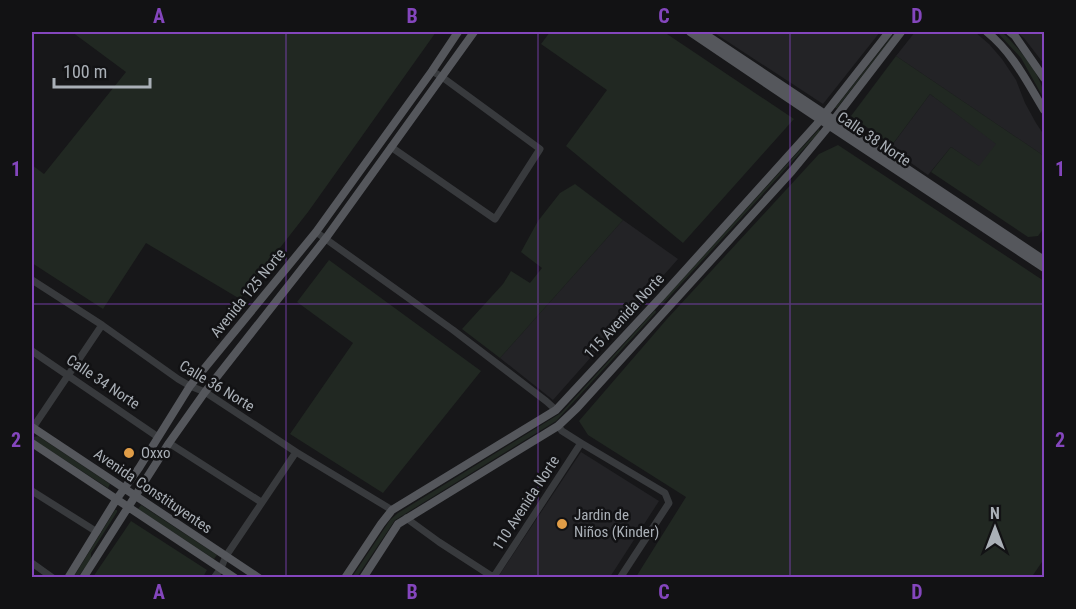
<svg xmlns="http://www.w3.org/2000/svg" width="1076" height="609" viewBox="0 0 1076 609" font-family="'Roboto Condensed',sans-serif">
<rect width="100%" height="100%" fill="#171719"/>
<path fill="#232326" d="M 713,32 L 880,32 L 823,104 Z
M 915,32 L 975,32 L 989,44 L 1002,59 L 1016,80 L 1025,103 L 1036,123 L 1044,135 L 1044,156 L 896,56 Z
M 1017,32 L 1044,32 L 1044,64 L 1024,38 Z
M 930,94 L 997,144 L 980,167 L 951,147 L 928,175 L 890,148 Z
M 623,220 L 678,259 L 553,400 L 500,358 Z
M 581,452 L 659,501 L 610,577 L 498,577 Z"/>
<path fill="#212822" d="M 72,32 L 436,32 L 308,212 L 240,299 L 146,243 L 103,309 L 32,263 L 32,165 L 44,174 L 126,72 Z
M 550,32 L 664,32 L 794,119 L 683,243 L 566,146 L 607,90 L 541,44 Z
M 895,32 L 896,32 L 837,108 L 835,108 Z
M 997,32 L 1002,32 C 1017,46 1045,78 1044,99 L 1021,58 Z
M 896,56 L 1044,156 L 1044,228 L 1038,236 L 1028,237 L 931,172 L 951,147 L 979,166 L 996,144 L 930,94 L 892,145 L 851,116 Z
M 819,129 L 820,131 L 661,306 L 660,304 Z
M 838,145 L 1044,281 L 1044,559 L 1031,578 L 636,577 L 686,497 L 588,435 L 579,421 L 667,319 L 819,154 Z
M 575,184 L 623,220 L 500,358 L 462,329 L 503,284 L 511,271 L 530,283 L 542,268 L 521,252 L 538,221 L 560,193 Z
M 329,260 L 481,371 L 383,493 L 290,434 L 353,343 L 297,302 Z
M 655,310 L 656,312 L 556,421 L 395,520 L 357,577 L 352,577 L 390,520 L 398,513 L 561,413 Z
M 38,436 L 110,484 L 108,488 L 34,440 L 34,437 Z
M 141,505 L 217,555 L 214,559 L 138,509 Z
M 115,510 L 117,510 L 117,512 L 91,553 L 91,559 L 78,577 L 73,578 Z
M 131,521 L 207,570 L 203,577 L 93,577 Z"/>
<g fill="none" stroke-linecap="round" stroke-linejoin="round">
<path stroke="#383a3d" stroke-width="7" d="M 391,147 L 495,219 L 540,149 L 442,77 L 432,71
M 316,232 L 453,330 L 546,401 L 556,410
M 32,280 L 102,325 L 178,379 L 190,386 L 205,392 L 296,452 L 392,510
M 32,351 L 158,437
M 558,426 L 562,431 L 581,443 L 665,493 L 669,503 L 620,578
M 32,429 L 102,325
M 169,443 L 261,502
M 32,491 L 97,532
M 406,518 L 439,542 L 493,577
M 32,563 L 53,578
M 214,578 L 221,568 L 226,556 L 296,452
M 493,578 L 581,443"/>
<path stroke="#55575c" stroke-width="8" d="M 690,32 L 810,113 L 1044,268
M 702,32 L 1044,260
M 987,32 C 1013,53 1027,82 1044,110
M 1010,32 L 1015,36 L 1044,78
M 32,427 L 259,578
M 32,443 L 235,578
M 68,578 L 116,500 L 139,468 L 190,386 L 316,232 L 432,71 L 458,32
M 83,578 L 169,443 L 205,392 L 326,238 L 474,32
M 345,578 L 381,524 L 392,510 L 556,410 L 660,298 L 817,124 L 889,32
M 363,578 L 398,524 L 558,426 L 577,408 L 792,171 L 829,126 L 901,32"/>
</g>
<path fill="none" stroke="#8446bd" stroke-width="1.5" stroke-opacity="0.55" d="M 286,32 L 286,578M 538,32 L 538,578M 790,32 L 790,578M 32,304 L 1044,304"/>
<g fill="#e09d47" stroke="#121214" stroke-width="2">
<circle cx="129" cy="453" r="6"/>
<circle cx="562" cy="524" r="6"/>
</g>
<g text-anchor="middle" stroke-width="5" stroke-linejoin="round" paint-order="stroke">
<g font-size="15" fill="#aab0b7" stroke="#121214">
<text transform="translate(874 139) rotate(34)" y="5">Calle 38 Norte</text>
<text transform="translate(248 293) rotate(-51)" y="5">Avenida 125 Norte</text>
<text transform="translate(624 316) rotate(-47)" y="5">115 Avenida Norte</text>
<text transform="translate(103 382) rotate(34)" y="5">Calle 34 Norte</text>
<text transform="translate(217 386) rotate(31)" y="5">Calle 36 Norte</text>
<text transform="translate(153 491) rotate(34)" y="5">Avenida Constituyentes</text>
<text transform="translate(526 503) rotate(-57)" y="5">110 Avenida Norte</text>
</g>
<g font-size="15" fill="#aab0b7" stroke="#121214" text-anchor="start">
<text x="141" y="458">Oxxo</text>
<text x="574" y="520">Jardin de<tspan x="574" dy="17">Niños (Kinder)</tspan></text>
</g>
</g>
<rect width="1076" height="609" fill="none" stroke="#121214" stroke-width="66"/>
<g transform="translate(995 528)" stroke="#121214" stroke-width="4.5" paint-order="stroke">
<path d="M0-4.5L10 22L0 15L-10 22Z" fill="#aab0b7"/>
<text y="-9" font-size="16" font-weight="bold" text-anchor="middle" fill="#aab0b7">N</text>
</g>
<path d="M54 78v9h96v-9" fill="none" stroke="#aab0b7" stroke-width="3"/>
<text x="63" y="78" font-size="18" fill="#aab0b7" stroke="#121214" stroke-width="4.5" paint-order="stroke">100 m</text>
<rect x="33" y="33" width="1010" height="543" fill="none" stroke="#8446bd" stroke-width="2"/>
<g font-size="20" text-anchor="middle" font-weight="bold" fill="#8446bd">
<text x="159" y="23">A</text>
<text x="412" y="23">B</text>
<text x="664" y="23">C</text>
<text x="917" y="23">D</text>
<text x="16" y="176">1</text>
<text x="1060" y="176">1</text>
<text x="16" y="447">2</text>
<text x="1060" y="447">2</text>
<text x="159" y="599">A</text>
<text x="412" y="599">B</text>
<text x="664" y="599">C</text>
<text x="917" y="599">D</text>
</g>
</svg>
